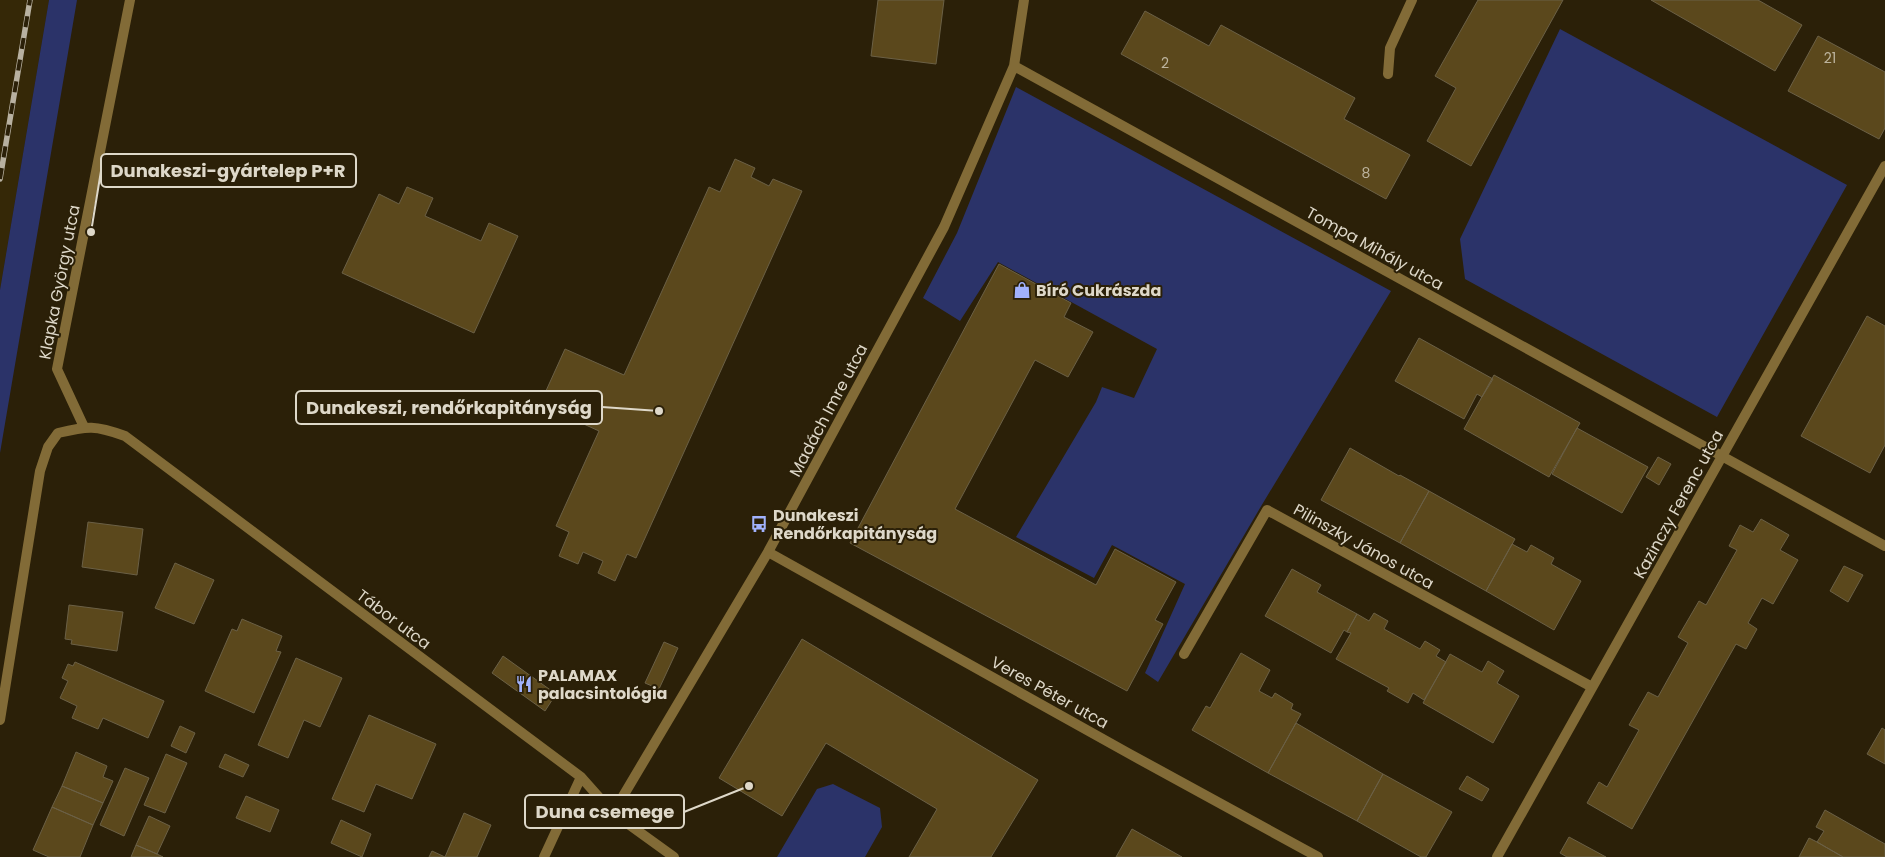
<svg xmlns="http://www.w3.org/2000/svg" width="1885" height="857" viewBox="0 0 1885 857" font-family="Poppins,sans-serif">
<rect width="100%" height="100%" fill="#2b2008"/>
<path fill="#352807" d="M 0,0 L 49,0 L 0,290 Z"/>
<path fill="#2b3369" d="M 49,0 L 77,0 L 0,453 L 0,290 Z
M 1560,29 L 1847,185 L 1717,417 L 1465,279 L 1460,239 Z
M 1016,87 L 1391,291 L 1260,508 L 1158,682 L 1145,673 L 1185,584 L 1112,545 L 1094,578 L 1016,537 L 1096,402 L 1102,387 L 1134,398 L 1157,349 L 998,262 L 960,321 L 923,298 L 957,233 Z
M 833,784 L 880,808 L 882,827 L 865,857 L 777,857 L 817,789 Z"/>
<path fill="#5b481c" stroke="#6b6046" d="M 878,0 L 944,0 L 936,64 L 871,56 Z
M 1478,0 L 1563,0 L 1471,166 L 1427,141 L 1456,88 L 1435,76 Z
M 1651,0 L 1758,0 L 1802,25 L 1775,71 Z
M 1145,11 L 1209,46 L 1221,25 L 1355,98 L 1344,119 L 1410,155 L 1386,199 L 1121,54 Z
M 1818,36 L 1885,72 L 1885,128 L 1879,139 L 1788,91 Z
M 735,159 L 755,168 L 751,177 L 769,186 L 773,179 L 802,191 L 636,558 L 627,554 L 615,581 L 598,573 L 603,561 L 583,552 L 578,564 L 559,556 L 569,532 L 556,526 L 599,431 L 540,404 L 565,349 L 624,375 L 709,187 L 720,192 Z
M 407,187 L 433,198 L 425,216 L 481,241 L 489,223 L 518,236 L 474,333 L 342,273 L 379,194 L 399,204 Z
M 999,264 L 1071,303 L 1064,317 L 1093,332 L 1068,377 L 1035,360 L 955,509 L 1096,585 L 1115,549 L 1176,582 L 1155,620 L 1163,624 L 1127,691 L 850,543 Z
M 1867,316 L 1885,326 L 1885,445 L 1870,473 L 1801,436 Z
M 1419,338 L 1493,379 L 1482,397 L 1477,394 L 1464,419 L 1395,381 Z
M 1494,375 L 1580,423 L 1549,477 L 1464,429 Z
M 1577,428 L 1648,467 L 1622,513 L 1552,474 Z
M 1350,448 L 1399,476 L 1400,475 L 1429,491 L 1400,543 L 1321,500 Z
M 1658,457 L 1671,464 L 1659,485 L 1646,477 Z
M 1429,491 L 1515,539 L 1486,591 L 1400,543 Z
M 1761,519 L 1789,535 L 1780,550 L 1798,560 L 1773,604 L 1762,598 L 1748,623 L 1757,629 L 1746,649 L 1736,644 L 1632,829 L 1587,803 L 1599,782 L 1607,787 L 1639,730 L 1629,725 L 1648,692 L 1658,697 L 1688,643 L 1678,637 L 1699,601 L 1706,605 L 1737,550 L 1729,546 L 1740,525 L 1753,532 Z
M 88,522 L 143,529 L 137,575 L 82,567 Z
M 1512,544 L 1527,552 L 1531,545 L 1554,558 L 1551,564 L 1581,581 L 1554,630 L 1486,591 Z
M 175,563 L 214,580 L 194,624 L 155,608 Z
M 1844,566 L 1863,575 L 1848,602 L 1830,591 Z
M 1292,569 L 1321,585 L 1317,592 L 1357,614 L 1347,632 L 1344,630 L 1331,653 L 1265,616 Z
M 69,605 L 123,612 L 117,651 L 71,644 L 72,640 L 65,639 Z
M 1374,613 L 1388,621 L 1384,629 L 1420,649 L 1425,641 L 1440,650 L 1436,656 L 1446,662 L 1424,700 L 1413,693 L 1408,703 L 1387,691 L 1389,688 L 1336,659 L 1351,633 L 1347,632 L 1357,614 L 1369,621 Z
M 242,619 L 282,636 L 276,651 L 281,652 L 254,713 L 205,691 L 232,629 L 237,631 Z
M 802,639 L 1038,780 L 991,857 L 909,857 L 937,809 L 826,743 L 782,816 L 719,778 Z
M 664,642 L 678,648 L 659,689 L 645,683 Z
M 1241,653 L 1270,670 L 1259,691 L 1272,698 L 1275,693 L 1293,704 L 1291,709 L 1301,714 L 1268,773 L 1192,730 L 1206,706 L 1210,708 Z
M 1450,654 L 1482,672 L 1488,661 L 1504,671 L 1497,683 L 1519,696 L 1493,743 L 1423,703 Z
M 503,656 L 556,694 L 545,711 L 492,673 Z
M 296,658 L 342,678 L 320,727 L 304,720 L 288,758 L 258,745 Z
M 75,662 L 164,701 L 148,738 L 103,718 L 98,729 L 72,718 L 77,706 L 60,698 L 68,681 L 62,678 L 68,664 L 73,666 Z
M 369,715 L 436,744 L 412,799 L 376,784 L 364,812 L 332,799 Z
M 1296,723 L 1383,774 L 1357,821 L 1268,773 Z
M 180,726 L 195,733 L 186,753 L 171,746 Z
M 1882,728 L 1885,730 L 1885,764 L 1867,754 Z
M 76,752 L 107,766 L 103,777 L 113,781 L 103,803 L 62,786 Z
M 166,754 L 187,763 L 165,813 L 144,805 Z
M 225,754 L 249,765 L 243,777 L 219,767 Z
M 125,768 L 149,778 L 124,836 L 100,825 Z
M 1383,774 L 1452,812 L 1426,857 L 1421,857 L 1357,821 Z
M 1467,776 L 1489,789 L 1482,801 L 1459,789 Z
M 62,786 L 103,803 L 93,825 L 52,807 Z
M 246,796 L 279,810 L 270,832 L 236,818 Z
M 52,807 L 93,825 L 80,857 L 49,857 L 33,850 Z
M 1825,810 L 1885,844 L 1885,857 L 1843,857 L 1817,842 L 1824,831 L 1816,827 Z
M 464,813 L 491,825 L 477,857 L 429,857 L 432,851 L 445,857 Z
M 149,816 L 170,826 L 157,854 L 136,845 Z
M 341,820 L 371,834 L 362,857 L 331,843 Z
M 1132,829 L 1182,857 L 1116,857 Z
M 1569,837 L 1606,857 L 1567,857 L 1560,853 Z
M 1809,838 L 1817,842 L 1843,857 L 1799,857 Z
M 136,845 L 157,854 L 163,857 L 131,857 Z"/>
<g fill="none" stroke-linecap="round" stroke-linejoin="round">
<path stroke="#826b37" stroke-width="10" d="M 1388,74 L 1390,48 L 1412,0"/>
<path stroke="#826b37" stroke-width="10" d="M 1014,66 L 1885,546
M 84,427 L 57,369 L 130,0
M 768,552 L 1128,753 L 1318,857
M 1184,654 L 1267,510 L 1592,687
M 0,720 L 40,471 L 48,447 L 58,433 C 88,426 95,425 125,436 L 581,777 L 613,813 L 674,857
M 613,813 L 768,552 L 944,227 L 1014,66 L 1024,0
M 544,857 L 581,777
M 1497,857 L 1885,166"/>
<g stroke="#b8b1a1" stroke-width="5.5">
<path id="rail" d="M 0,179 L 30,0"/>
</g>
<use href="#rail" stroke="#2b2008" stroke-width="4" stroke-dasharray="11" stroke-linecap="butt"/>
</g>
<defs>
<g id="shop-bare" transform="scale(1.35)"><path d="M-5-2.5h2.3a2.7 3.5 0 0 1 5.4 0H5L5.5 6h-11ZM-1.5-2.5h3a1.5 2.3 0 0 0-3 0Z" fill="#a1b2fd" stroke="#2b2008" stroke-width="2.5" paint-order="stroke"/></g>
<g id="bus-bare" transform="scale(1.35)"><path d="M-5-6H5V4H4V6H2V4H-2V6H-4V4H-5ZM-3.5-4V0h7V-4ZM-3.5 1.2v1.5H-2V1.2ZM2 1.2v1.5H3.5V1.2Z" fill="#a1b2fd" stroke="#2b2008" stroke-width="2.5" paint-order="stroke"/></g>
<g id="restaurant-bare" transform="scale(1.35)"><path d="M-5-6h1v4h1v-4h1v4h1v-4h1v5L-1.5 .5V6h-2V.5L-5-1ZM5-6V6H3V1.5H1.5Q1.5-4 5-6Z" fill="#a1b2fd" stroke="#2b2008" stroke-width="2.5" paint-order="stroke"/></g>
</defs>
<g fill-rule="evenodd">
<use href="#shop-bare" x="1022" y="290"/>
<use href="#bus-bare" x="759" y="524"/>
<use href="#restaurant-bare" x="524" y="684"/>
</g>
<g text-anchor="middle" stroke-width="4" stroke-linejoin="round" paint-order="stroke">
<g font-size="14" fill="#bdb49e">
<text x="1830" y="63">21</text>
<text x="1165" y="68">2</text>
<text x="1366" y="178">8</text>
</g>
<g font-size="16" fill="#ded8c9" stroke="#2b2008">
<text transform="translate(1375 248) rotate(29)" y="6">Tompa Mihály utca</text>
<text transform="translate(59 282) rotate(-79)" y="6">Klapka György utca</text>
<text transform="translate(828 410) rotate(-62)" y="6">Madách Imre utca</text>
<text transform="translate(1678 504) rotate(-61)" y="6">Kazinczy Ferenc utca</text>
<text transform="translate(1364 546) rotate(29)" y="6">Pilinszky János utca</text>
<text transform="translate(394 619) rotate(37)" y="6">Tábor utca</text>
<text transform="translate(1050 692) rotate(29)" y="6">Veres Péter utca</text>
</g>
<g font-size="16" font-weight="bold" fill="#ded8c9" stroke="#2b2008" text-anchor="start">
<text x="1036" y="296">Bíró Cukrászda</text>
<text x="773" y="521">Dunakeszi<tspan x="773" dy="18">Rendőrkapitányság</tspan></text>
<text x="538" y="681">PALAMAX<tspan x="538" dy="18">palacsintológia</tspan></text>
</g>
</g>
<path fill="none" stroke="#ded8c9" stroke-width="2" d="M91 232L101 171M659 411L602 407M749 786L684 812"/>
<g fill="#ded8c9" stroke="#2b2008" stroke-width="2">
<circle cx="91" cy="232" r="5"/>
<circle cx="659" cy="411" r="5"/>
<circle cx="749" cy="786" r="5"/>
</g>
<g fill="#2b2008" stroke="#ded8c9" stroke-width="2">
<rect x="101" y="154" width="255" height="33" rx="5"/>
<rect x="296" y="391" width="306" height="33" rx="5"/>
<rect x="525" y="795" width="159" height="33" rx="5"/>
</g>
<g font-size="18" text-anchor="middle" font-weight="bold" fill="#ded8c9">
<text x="228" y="177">Dunakeszi-gyártelep P+R</text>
<text x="449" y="414">Dunakeszi, rendőrkapitányság</text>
<text x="605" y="818">Duna csemege</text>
</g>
</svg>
